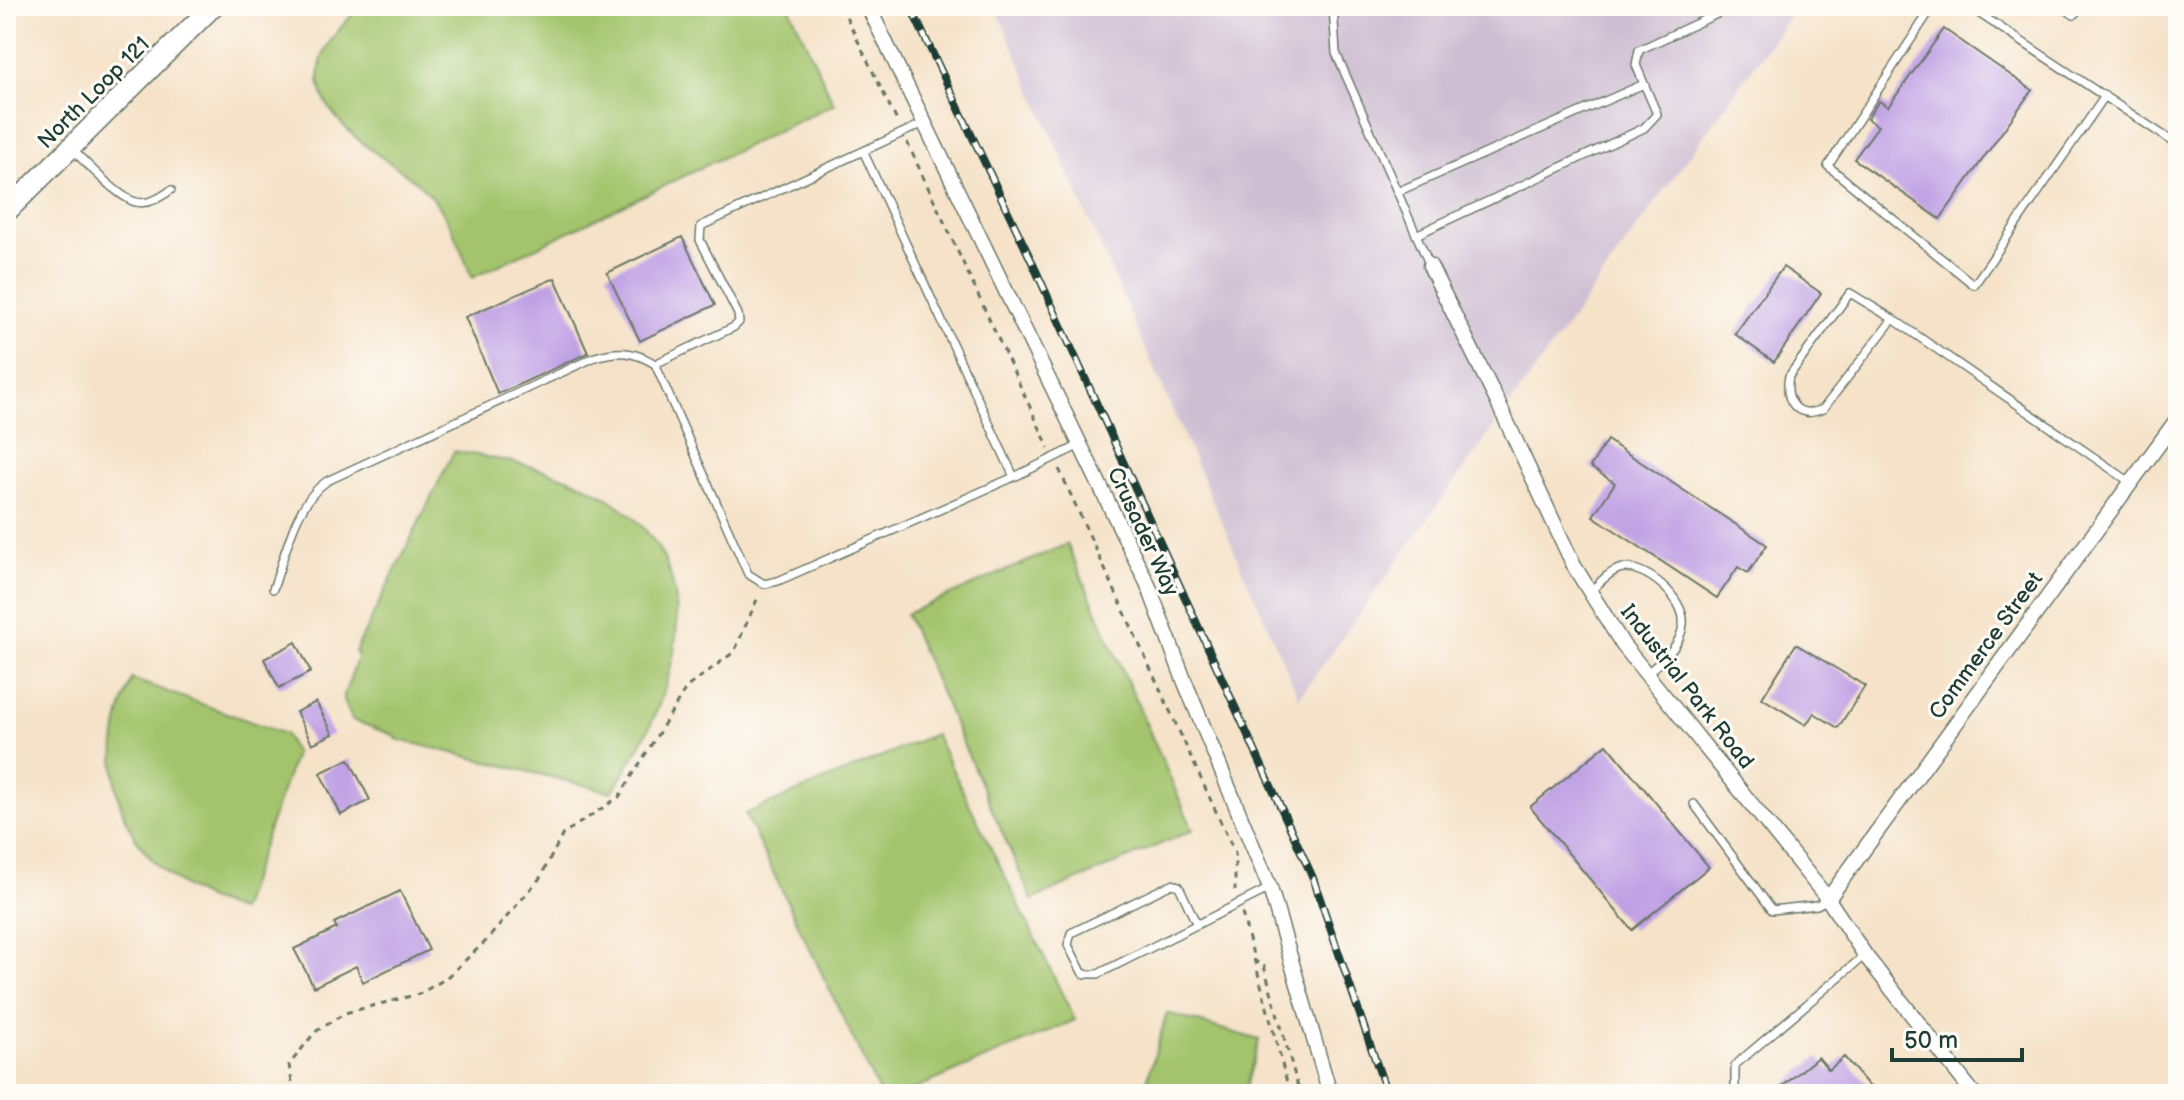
<svg xmlns="http://www.w3.org/2000/svg" width="2184" height="1100" viewBox="0 0 2184 1100" font-family="'Balsamiq Sans',sans-serif">
<rect width="100%" height="100%" fill="#fdfcf7"/>
<filter id="ink" filterUnits="userSpaceOnUse"><feTurbulence type="fractalNoise" baseFrequency=".0125" numOctaves="2"/><feDisplacementMap in="SourceGraphic" scale="16" xChannelSelector="R" yChannelSelector="G"/><feConvolveMatrix kernelMatrix="1 2 1 2 8 2 1 2 1" color-interpolation-filters="sRGB"/></filter>
<filter id="wash" filterUnits="userSpaceOnUse"><feTurbulence type="fractalNoise" baseFrequency=".006" numOctaves="4" result="noise"/><feDisplacementMap in="SourceGraphic" scale="32" xChannelSelector="R" yChannelSelector="G"/><feGaussianBlur stdDeviation="1.8" result="paint"/><feColorMatrix in="noise" values="0 0 0 0 0 0 0 0 0 0 0 0 0 0 0 0 0 1.4 0 .05"/><feComposite in="paint" operator="in"/></filter>
<g filter="url(#wash)">
<rect width="100%" height="100%" fill="#f5e2c8"/>
<path fill="#cebed2" d="M 995,6 L 1797,6 L 1299,698 Z"/>
<path fill="#a3c46c" stroke="#618050" stroke-width="2" d="M 362,6 L 789,6 L 834,104 L 472,278 C 460,248 450,214 426,191 C 412,176 394,166 377,154 C 310,106 296,64 362,6 Z
M 454,451 C 498,459 543,466 584,485 C 686,534 695,620 654,717 C 643,743 627,768 612,792 L 396,739 L 396,736 L 352,720 L 343,698 L 358,656 L 355,652 Z
M 1067,544 L 1193,830 L 1032,900 L 906,614 Z
M 132,679 L 285,734 L 295,754 L 240,911 C 129,878 87,786 132,679 Z
M 935,734 L 1075,1020 L 903,1094 L 880,1094 L 745,814 Z
M 1167,1013 L 1259,1040 L 1244,1094 L 1143,1094 Z"/>
<g id="blocks">
<path fill="#bfa0e4" d="M 1944,29 L 2032,90 L 1940,219 L 1854,159 L 1878,126 L 1867,119 L 1879,101 L 1888,107 Z
M 682,237 L 715,305 L 640,341 L 607,273 Z
M 1783,267 L 1821,293 L 1774,362 L 1735,334 Z
M 555,278 L 588,353 L 498,394 L 465,317 Z
M 1607,440 L 1767,545 L 1748,573 L 1738,567 L 1717,598 L 1593,516 L 1615,483 L 1590,467 Z
M 296,642 L 311,672 L 279,688 L 264,659 Z
M 1796,644 L 1865,686 L 1838,728 L 1814,713 L 1806,725 L 1762,698 Z
M 316,702 L 333,734 L 312,744 L 296,712 Z
M 1607,744 L 1709,867 L 1632,930 L 1530,807 Z
M 349,759 L 370,800 L 341,815 L 320,773 Z
M 400,891 L 429,950 L 363,982 L 356,966 L 314,987 L 294,949 L 337,928 L 334,923 Z
M 1818,1057 L 1829,1070 L 1844,1057 L 1876,1094 L 1773,1094 Z"/>
</g>
</g>
<g filter="url(#ink)">
<use href="#blocks" fill-opacity="0" stroke="#6a7768" stroke-width="2"/>
<g fill="none" stroke-linecap="round" stroke-linejoin="round">
<g stroke="#6a7768" stroke-width="10">
<path id="service" d="M 1333,6 L 1336,53 L 1430,266
M 1933,6 L 1828,166 L 1974,285 L 2105,96
M 1968,6 L 2178,145
M 2061,6 L 2074,15 L 2081,6
M 924,123 L 701,226 L 700,240 L 738,314 L 739,322 L 734,327 L 655,364 L 748,574 L 764,584 L 778,581 L 1014,477 L 1080,445
M 72,149 C 85,162 120,199 136,202 C 149,205 161,197 171,190
M 864,153 L 1014,477
M 1397,192 L 1644,84
M 1416,235 L 1644,128 L 1657,114 L 1636,65 L 1639,50 L 1734,6
M 1893,319 L 1850,293 L 1789,376 C 1784,401 1797,420 1823,409 L 1893,319 L 2130,482
M 273,589 C 286,553 295,503 327,481 L 595,357 C 619,350 634,351 655,364
M 1590,592 C 1599,584 1607,573 1619,569 C 1644,562 1686,599 1683,624 C 1681,646 1663,660 1647,673
M 1694,804 L 1772,910 L 1817,905 L 1828,899
M 1197,925 L 1179,886 L 1172,884 L 1071,933 L 1068,945 L 1083,974 L 1098,974 L 1270,888
M 1735,1094 L 1735,1065 L 1865,955"/>
</g>
<g stroke="#6a7768" stroke-width="17">
<path id="minor" d="M 868,6 L 1148,585 L 1184,680 L 1270,888 L 1330,1094
M 1430,266 L 1498,403 L 1574,566 L 1623,645 L 1828,899 L 1865,955 L 1974,1094
M 1828,899 L 2178,418"/>
</g>
<g stroke="#6a7768" stroke-width="23">
<path id="secondary" d="M 6,212 L 213,6"/>
</g>
<path stroke="#6a7768" stroke-width="3" stroke-dasharray="6 6" stroke-linecap="butt" d="M 841,6 L 897,121
M 907,142 L 1049,448
M 1059,469 L 1235,853 L 1235,891
M 1242,913 L 1290,1094
M 1253,960 L 1264,966 L 1300,1094
M 294,1094 L 289,1065 L 315,1032 L 345,1013 L 419,994 L 445,979 L 486,941 L 540,878 L 563,834 L 619,797 L 687,687 L 734,652 L 759,595"/>
<use href="#service" stroke="#fff" stroke-width="7"/>
<use href="#minor" stroke="#fff" stroke-width="14"/>
<use href="#secondary" stroke="#fff" stroke-width="20"/>
<g stroke="#1f3d34" stroke-width="8">
<path id="rail" d="M 910,6 L 1032,262 L 1313,878 L 1387,1094"/>
</g>
<use href="#rail" stroke="#fdfcf7" stroke-width="5" stroke-dasharray="15" stroke-linecap="butt"/>
</g>
</g>
<g text-anchor="middle" stroke-width="6" stroke-linejoin="round" paint-order="stroke">
<g font-size="22" fill="#1f3d34" stroke="#fdfcf7">
<text transform="translate(93 92) rotate(-45)" y="8">North Loop 121</text>
<text transform="translate(1144 531) rotate(65)" y="8">Crusader Way</text>
<text transform="translate(1985 645) rotate(-54)" y="8">Commerce Street</text>
<text transform="translate(1688 686) rotate(52)" y="8">Industrial Park Road</text>
</g>
</g>
<rect width="2184" height="1100" fill="none" stroke="#fdfcf7" stroke-width="32"/>
<path d="M1892 1048v12h130v-12" fill="none" stroke="#1f3d34" stroke-width="4"/>
<text x="1904" y="1048" font-size="24" fill="#1f3d34" stroke="#fdfcf7" stroke-width="6" paint-order="stroke">50 m</text>
</svg>
